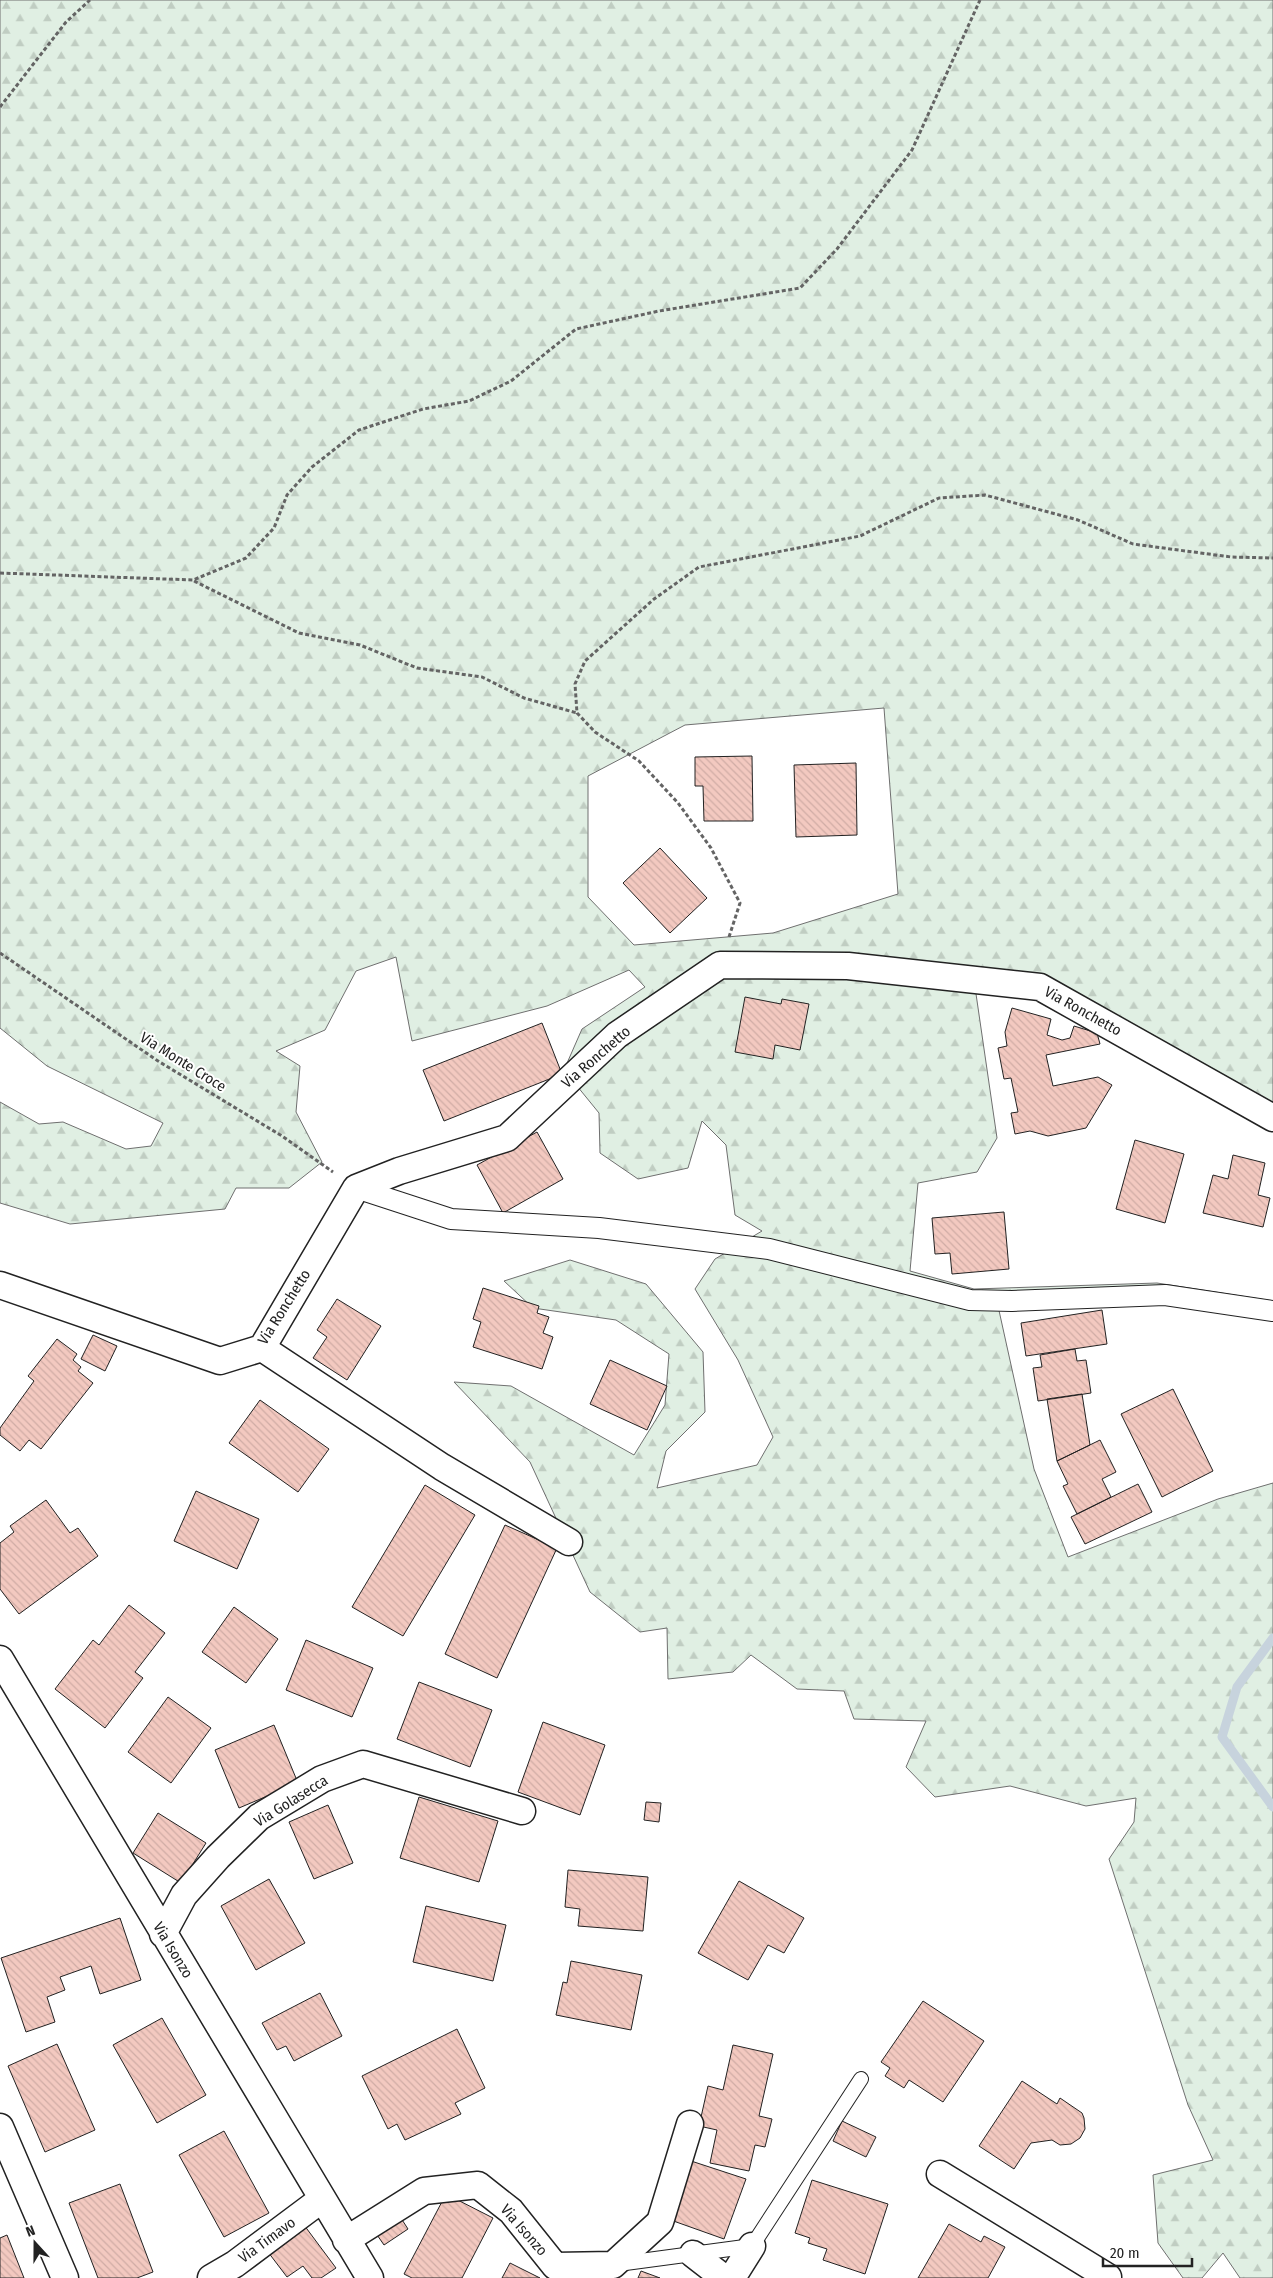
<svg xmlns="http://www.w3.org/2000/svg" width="1273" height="2278" viewBox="0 0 1273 2278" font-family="'Fira Sans Condensed',sans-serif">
<defs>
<pattern id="forest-firs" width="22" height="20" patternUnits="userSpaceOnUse" patternTransform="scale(1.25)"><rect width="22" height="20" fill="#e0efe3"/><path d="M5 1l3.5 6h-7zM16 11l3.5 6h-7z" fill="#c0cdc2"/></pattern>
<pattern id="building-back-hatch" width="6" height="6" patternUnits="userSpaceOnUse" patternTransform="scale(1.25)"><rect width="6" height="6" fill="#f3c9c0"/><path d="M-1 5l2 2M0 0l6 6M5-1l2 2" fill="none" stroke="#d0aca5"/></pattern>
</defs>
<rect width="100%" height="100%" fill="#fff"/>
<path fill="url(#forest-firs)" stroke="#6f6f6f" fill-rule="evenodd" d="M 0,0 L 1273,0 L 1273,1130 L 1038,994 L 975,987 L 997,1138 L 977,1172 L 918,1183 L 910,1271 L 974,1289 L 1157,1283 L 1273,1301 L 1273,1316 L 1165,1300 L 998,1306 L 1034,1469 L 1068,1557 L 1218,1499 L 1273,1483 L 1273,2278 L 1240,2278 L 1223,2253 L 1202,2278 L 1183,2278 L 1158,2243 L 1153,2175 L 1213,2160 L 1188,2105 L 1109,1859 L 1134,1822 L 1136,1798 L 1086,1806 L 1010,1786 L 935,1797 L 906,1767 L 926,1721 L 854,1719 L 844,1691 L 797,1689 L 751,1655 L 733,1672 L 668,1679 L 667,1628 L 640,1632 L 590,1592 L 530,1462 L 454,1382 L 511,1386 L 634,1455 L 665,1405 L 669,1354 L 616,1320 L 533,1308 L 504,1281 L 570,1260 L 646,1284 L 703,1352 L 705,1412 L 666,1451 L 657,1488 L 757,1465 L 773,1437 L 738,1360 L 695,1289 L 715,1259 L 762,1231 L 735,1215 L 726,1145 L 702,1121 L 688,1168 L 638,1179 L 600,1153 L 599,1113 L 564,1070 L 582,1029 L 645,987 L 629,970 L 547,1006 L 412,1041 L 396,957 L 356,971 L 325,1030 L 276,1051 L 300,1066 L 296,1112 L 322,1162 L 289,1188 L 236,1188 L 225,1209 L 70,1224 L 0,1203 L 0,1102 L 39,1124 L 63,1122 L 126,1149 L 151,1146 L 163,1123 L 47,1066 L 0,1028 ZM 884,708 L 898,894 L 773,933 L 634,945 L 588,897 L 588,776 L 685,725 Z"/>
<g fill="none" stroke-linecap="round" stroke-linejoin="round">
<path stroke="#c7d3dd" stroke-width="9" d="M 1273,1638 L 1237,1687 L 1222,1737 L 1273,1807"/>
</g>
<path fill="url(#building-back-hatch)" stroke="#222" d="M 752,756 L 753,821 L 704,821 L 703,786 L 695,786 L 695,757 Z
M 856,763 L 857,835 L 796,837 L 794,765 Z
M 660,848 L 707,898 L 670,933 L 623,883 Z
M 745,997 L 781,1004 L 782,999 L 809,1004 L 800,1050 L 775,1045 L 773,1059 L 735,1052 Z
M 1012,1008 L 1051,1019 L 1047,1035 L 1062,1040 L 1070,1038 L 1074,1026 L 1097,1033 L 1100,1044 L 1046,1055 L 1053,1086 L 1098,1077 L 1112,1085 L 1086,1128 L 1048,1136 L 1030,1131 L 1015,1134 L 1011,1113 L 1018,1112 L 1011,1078 L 1004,1079 L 998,1048 L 1007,1046 L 1005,1032 Z
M 542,1023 L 562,1074 L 444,1121 L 423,1070 Z
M 537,1132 L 563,1179 L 503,1213 L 477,1165 Z
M 1135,1140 L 1184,1154 L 1165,1223 L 1116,1209 Z
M 1233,1155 L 1265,1163 L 1258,1195 L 1270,1198 L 1263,1227 L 1203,1213 L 1213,1175 L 1228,1179 Z
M 1004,1212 L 1009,1269 L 952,1274 L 950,1253 L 935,1254 L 932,1218 Z
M 483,1288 L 539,1306 L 537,1313 L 549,1317 L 543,1333 L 553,1337 L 542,1369 L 473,1347 L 481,1322 L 473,1319 Z
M 337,1299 L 381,1326 L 347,1380 L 313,1358 L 327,1337 L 317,1330 Z
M 1102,1310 L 1107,1344 L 1026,1356 L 1021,1323 Z
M 93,1335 L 117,1346 L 105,1371 L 81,1359 Z
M 57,1339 L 77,1354 L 73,1360 L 81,1367 L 78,1371 L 93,1383 L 41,1449 L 29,1440 L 20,1451 L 0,1435 L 0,1428 L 34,1381 L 28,1376 Z
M 1075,1349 L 1077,1361 L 1086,1360 L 1091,1393 L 1038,1401 L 1033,1368 L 1042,1367 L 1040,1355 Z
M 610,1360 L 667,1386 L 647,1430 L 590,1404 Z
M 1173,1389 L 1213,1471 L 1162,1497 L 1121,1414 Z
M 1082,1394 L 1090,1445 L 1057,1461 L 1047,1399 Z
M 260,1400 L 329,1449 L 298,1492 L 229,1443 Z
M 1100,1440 L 1116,1472 L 1102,1479 L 1111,1497 L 1077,1514 L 1063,1486 L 1068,1484 L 1057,1461 Z
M 1138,1484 L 1152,1512 L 1085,1544 L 1071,1517 Z
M 425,1485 L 475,1515 L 403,1636 L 352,1607 Z
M 196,1491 L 259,1519 L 237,1569 L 174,1541 Z
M 46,1500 L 70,1533 L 78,1528 L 98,1556 L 19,1614 L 0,1589 L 0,1543 L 14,1532 L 10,1526 Z
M 505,1525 L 557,1548 L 497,1678 L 445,1654 Z
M 129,1605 L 165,1633 L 135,1672 L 143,1678 L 105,1728 L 55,1689 L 93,1640 L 99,1645 Z
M 234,1607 L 278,1639 L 246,1683 L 202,1652 Z
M 306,1640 L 373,1668 L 352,1717 L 286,1690 Z
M 419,1682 L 492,1710 L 470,1767 L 397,1739 Z
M 168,1697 L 211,1728 L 171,1783 L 128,1752 Z
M 543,1722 L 605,1745 L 580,1815 L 518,1792 Z
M 274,1725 L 298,1783 L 239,1808 L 215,1750 Z
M 419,1797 L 498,1821 L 479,1882 L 400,1858 Z
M 646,1802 L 661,1803 L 659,1822 L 644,1820 Z
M 328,1805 L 353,1863 L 314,1879 L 289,1822 Z
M 158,1813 L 206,1843 L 181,1883 L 133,1853 Z
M 568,1870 L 648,1877 L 643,1931 L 578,1926 L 580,1909 L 565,1907 Z
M 269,1879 L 305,1943 L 256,1970 L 221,1906 Z
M 739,1881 L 804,1918 L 784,1953 L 768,1945 L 748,1980 L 698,1953 Z
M 426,1906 L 506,1925 L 493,1981 L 413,1962 Z
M 120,1918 L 141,1980 L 100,1994 L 91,1966 L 60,1977 L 65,1990 L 47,1997 L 55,2022 L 26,2032 L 1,1958 Z
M 571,1961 L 642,1975 L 631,2030 L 556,2015 L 563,1982 L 567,1983 Z
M 320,1993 L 342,2036 L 294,2061 L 286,2046 L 277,2050 L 262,2023 Z
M 923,2001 L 984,2041 L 943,2102 L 909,2080 L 904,2088 L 885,2076 L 890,2068 L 881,2062 Z
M 162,2018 L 206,2095 L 157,2123 L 113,2045 Z
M 457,2029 L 485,2088 L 455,2103 L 461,2114 L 405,2140 L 397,2124 L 388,2129 L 362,2076 Z
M 57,2044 L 95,2130 L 45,2152 L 8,2066 Z
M 733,2045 L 773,2054 L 759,2116 L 772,2119 L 765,2147 L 755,2145 L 749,2171 L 710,2163 L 717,2130 L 699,2126 L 708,2086 L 723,2090 Z
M 1022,2081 L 1057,2104 L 1060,2098 L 1082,2113 L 1084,2118 L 1085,2129 L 1080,2138 L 1071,2144 L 1060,2145 L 1052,2140 L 1031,2143 L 1014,2169 L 979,2146 Z
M 842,2121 L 876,2137 L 866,2157 L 833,2141 Z
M 224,2131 L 269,2213 L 224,2237 L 179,2155 Z
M 685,2159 L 746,2179 L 724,2239 L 665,2218 Z
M 812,2180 L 888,2204 L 865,2274 L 823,2260 L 827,2249 L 808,2243 L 810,2238 L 795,2233 Z
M 120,2184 L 153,2272 L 137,2278 L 98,2278 L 69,2203 Z
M 446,2194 L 493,2218 L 462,2278 L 412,2278 L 404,2274 Z
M 397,2212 L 408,2229 L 384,2245 L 373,2229 Z
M 949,2224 L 981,2242 L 984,2236 L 1005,2247 L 988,2278 L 918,2278 Z
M 304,2225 L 336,2268 L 321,2278 L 312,2278 L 303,2266 L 287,2277 L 268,2252 Z
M 7,2235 L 24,2278 L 0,2278 L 0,2238 Z
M 510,2263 L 540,2278 L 502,2278 Z
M 641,2271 L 660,2278 L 638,2278 Z"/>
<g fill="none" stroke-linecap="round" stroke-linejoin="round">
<g stroke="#222" stroke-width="16">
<path id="service" d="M 618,2264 L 752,2246 L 861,2079"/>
</g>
<g stroke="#222" stroke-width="22">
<path id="pedestrian" d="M 356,1188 L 451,1219 L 599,1228 L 769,1249 L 970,1300 L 1012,1301 L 1165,1295 L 1273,1311"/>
</g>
<g stroke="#222" stroke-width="29">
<path id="minor" d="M 0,1285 L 220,1361 L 262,1348 L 356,1188 L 399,1171 L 507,1138 L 617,1035 L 720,965 L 848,966 L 1040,987 L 1273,1118
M 262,1348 L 442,1467 L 569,1542
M 0,1659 L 370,2278
M 163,1934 L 184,1895 L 218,1857 L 259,1817 L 322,1779 L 363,1764 L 522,1811
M 0,2127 L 65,2278
M 940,2174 L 1108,2277 L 1107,2278
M 346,2240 L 424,2191 L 478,2185 L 511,2211 L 555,2266 L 613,2265 L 660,2222 L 690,2124
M 693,2254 L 724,2278
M 211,2278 L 235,2264 L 322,2199
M 732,2278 L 752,2246"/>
</g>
<path stroke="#646464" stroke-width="3" stroke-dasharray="4 2.5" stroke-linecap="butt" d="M 0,107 L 66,22 L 90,0
M 0,573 L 193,580 L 246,558 L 274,528 L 287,495 L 312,467 L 359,430 L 423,409 L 469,401 L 511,381 L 576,329 L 659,311 L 800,288 L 837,249 L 912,150 L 980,0
M 194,581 L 299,633 L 360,645 L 417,668 L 482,677 L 524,698 L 577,713
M 729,937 L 740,903 L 711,848 L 678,803 L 639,761 L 595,732 L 577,713 L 575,684 L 585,661 L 654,599 L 699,567 L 860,536 L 939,498 L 985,495 L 1078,520 L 1133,544 L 1231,557 L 1273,558
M 0,953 L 158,1061 L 282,1136 L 333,1172"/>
<use href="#service" stroke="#fff" stroke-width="14"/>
<use href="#pedestrian" stroke="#fff" stroke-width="20"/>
<use href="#minor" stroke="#fff" stroke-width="26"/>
</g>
<g text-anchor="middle" stroke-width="4" stroke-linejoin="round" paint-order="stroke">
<g font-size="15" fill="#222" stroke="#fff">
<text transform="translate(1083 1011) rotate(29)" y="5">Via Ronchetto</text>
<text transform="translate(596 1057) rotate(-41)" y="5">Via Ronchetto</text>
<text transform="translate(183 1062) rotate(32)" y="5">Via Monte Croce</text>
<text transform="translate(284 1307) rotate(-58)" y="5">Via Ronchetto</text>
<text transform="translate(291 1801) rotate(-32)" y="5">Via Golasecca</text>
<text transform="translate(173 1950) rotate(59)" y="5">Via Isonzo</text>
<text transform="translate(524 2230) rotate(49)" y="5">Via Isonzo</text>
<text transform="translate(267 2240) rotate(-36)" y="5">Via Timavo</text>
</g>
</g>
<g transform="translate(35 2243) rotate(339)" stroke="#ffffff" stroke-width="4" paint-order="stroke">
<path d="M0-4L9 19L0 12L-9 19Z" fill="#222222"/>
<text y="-8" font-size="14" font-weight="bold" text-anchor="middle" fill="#222222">N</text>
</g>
<path d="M1103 2258v8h89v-8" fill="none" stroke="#222222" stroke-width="2.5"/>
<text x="1110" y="2258" font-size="15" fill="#222222" stroke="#ffffff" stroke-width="4" paint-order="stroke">20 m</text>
</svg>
